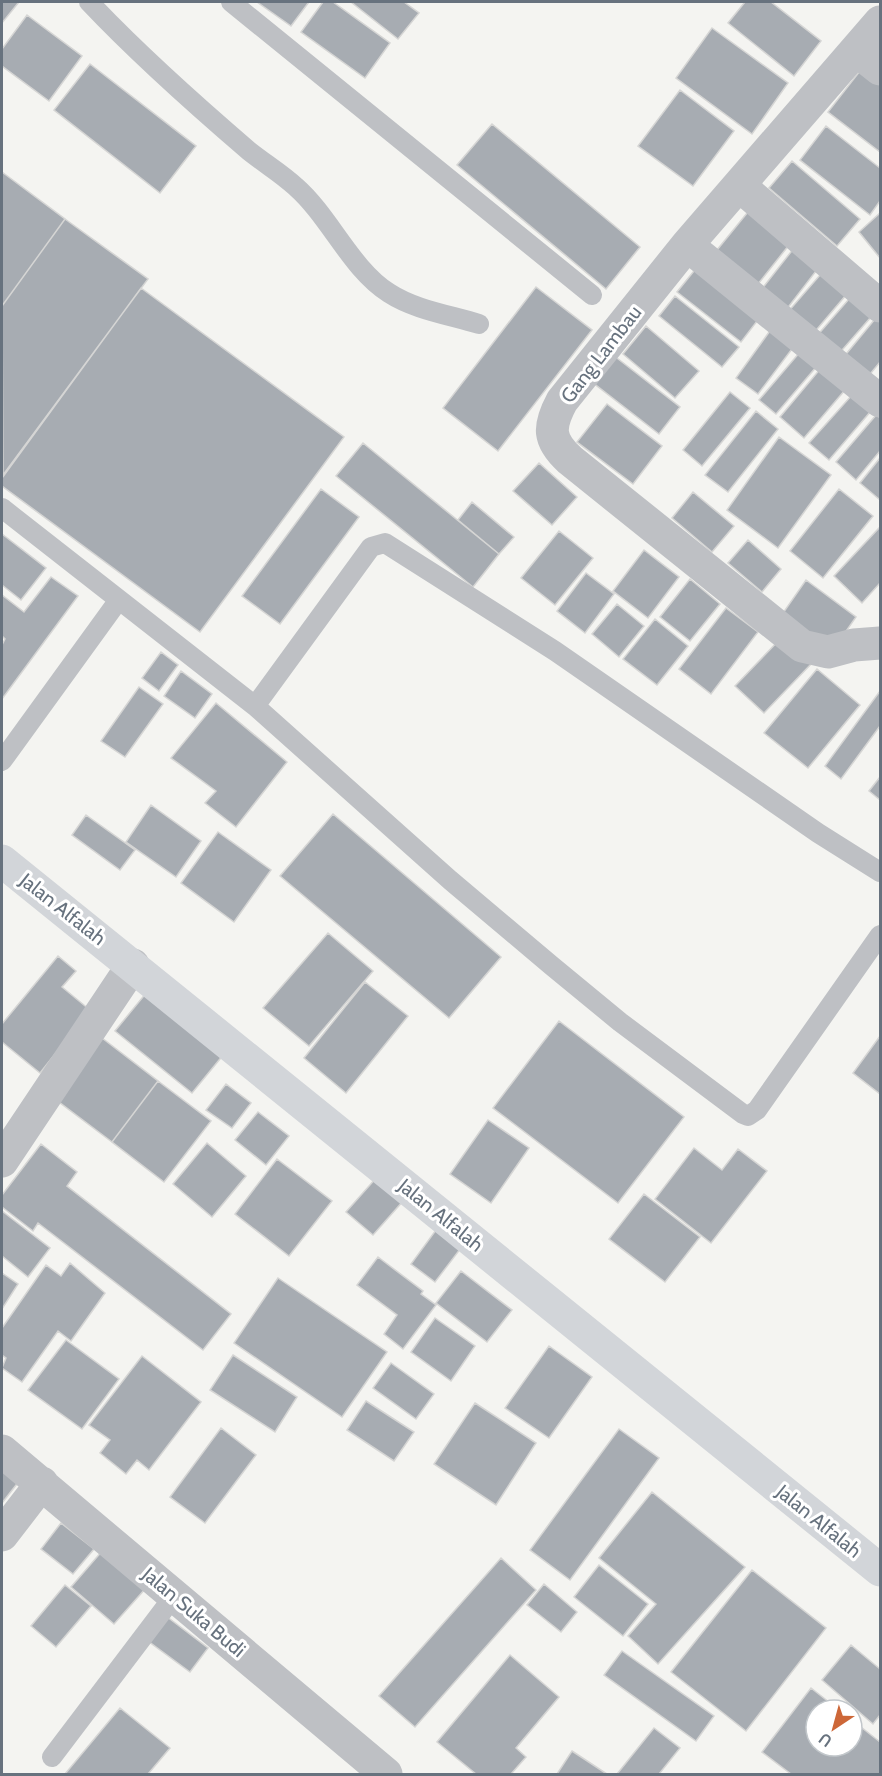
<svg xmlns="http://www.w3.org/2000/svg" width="882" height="1776" viewBox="0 0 882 1776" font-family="Cabin,sans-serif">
<rect width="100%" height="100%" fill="#f4f4f1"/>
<path fill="#a7acb2" stroke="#d5d5d4" stroke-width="1.5" d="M 2,2 L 19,2 L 2,23 Z
M 257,2 L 309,2 L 291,26 Z
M 323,2 L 333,2 L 390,43 L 365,78 L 301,32 Z
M 351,2 L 404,2 L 419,13 L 398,39 Z
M 745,2 L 771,2 L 821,41 L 794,76 L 728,23 Z
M 27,15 L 82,56 L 49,101 L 2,66 L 2,49 Z
M 712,28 L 788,83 L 752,134 L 676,78 Z
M 90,64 L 196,146 L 160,193 L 54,110 Z
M 863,67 L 880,81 L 880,152 L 828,112 Z
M 680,90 L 734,131 L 693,186 L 638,146 Z
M 492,124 L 640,247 L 606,289 L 457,165 Z
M 826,126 L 880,168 L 880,201 L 870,215 L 800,160 Z
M 792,161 L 860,219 L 837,246 L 769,188 Z
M 2,172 L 65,219 L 2,306 Z
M 752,207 L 793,240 L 758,284 L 717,250 Z
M 880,213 L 880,258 L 859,232 Z
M 65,219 L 148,279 L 3,475 L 2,306 Z
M 798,243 L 823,262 L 786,310 L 761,290 Z
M 698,266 L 761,316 L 741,342 L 677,292 Z
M 827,267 L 852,288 L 812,335 L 787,313 Z
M 536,287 L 592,330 L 498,451 L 443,408 Z
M 141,288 L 344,437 L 200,632 L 2,486 L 2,478 Z
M 856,291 L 878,309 L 836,357 L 815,338 Z
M 675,296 L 739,347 L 722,367 L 659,316 Z
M 880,313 L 880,362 L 866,379 L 842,359 Z
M 646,326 L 699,371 L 675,398 L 623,354 Z
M 772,328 L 795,345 L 758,394 L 736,378 Z
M 800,352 L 817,366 L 776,414 L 759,400 Z
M 613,355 L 680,407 L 659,434 L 592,382 Z
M 821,368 L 845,390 L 804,438 L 780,417 Z
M 730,392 L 750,408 L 702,466 L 683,450 Z
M 852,395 L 871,411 L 829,460 L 809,443 Z
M 607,404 L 662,446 L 633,484 L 577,442 Z
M 756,411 L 778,429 L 728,492 L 705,475 Z
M 877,414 L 880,418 L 880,451 L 856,480 L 836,462 Z
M 779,437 L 831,475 L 778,548 L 727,510 Z
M 363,443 L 499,554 L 473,587 L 336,476 Z
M 880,458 L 880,500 L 860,483 Z
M 539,463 L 577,497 L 552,525 L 513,491 Z
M 321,489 L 359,517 L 280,624 L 242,596 Z
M 839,489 L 873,516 L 823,578 L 790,551 Z
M 693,492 L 734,526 L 712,552 L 672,518 Z
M 472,502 L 514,537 L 499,554 L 458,520 Z
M 880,527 L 880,583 L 862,603 L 834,576 Z
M 559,531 L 593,558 L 555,605 L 521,578 Z
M 2,534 L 46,568 L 21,600 L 2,585 Z
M 748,540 L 781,569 L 762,592 L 728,563 Z
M 644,550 L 679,577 L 648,618 L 613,591 Z
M 586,573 L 614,594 L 585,633 L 557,611 Z
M 51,577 L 78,596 L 2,699 L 2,645 L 5,639 L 2,636 L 2,595 L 24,612 Z
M 690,579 L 720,604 L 690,641 L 660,617 Z
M 806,580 L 856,617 L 833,650 L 783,613 Z
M 617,604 L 644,626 L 619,657 L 592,634 Z
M 726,608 L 758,632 L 711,694 L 679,669 Z
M 655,619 L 688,646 L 657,685 L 623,659 Z
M 784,635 L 813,662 L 764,713 L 735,686 Z
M 161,652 L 178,665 L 159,691 L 142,678 Z
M 817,669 L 860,705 L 808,768 L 764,733 Z
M 181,671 L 212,694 L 195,718 L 164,696 Z
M 139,687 L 163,704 L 125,757 L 101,741 Z
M 880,691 L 880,726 L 841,779 L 825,766 Z
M 216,703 L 287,762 L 236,827 L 205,803 L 216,791 L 171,758 Z
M 880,777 L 880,800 L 869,791 Z
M 151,805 L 201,841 L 176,877 L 126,842 Z
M 333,814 L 501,957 L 449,1018 L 280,876 Z
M 86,815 L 135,850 L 120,870 L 72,835 Z
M 218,832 L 271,870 L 234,922 L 181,883 Z
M 328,933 L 373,971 L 309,1046 L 263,1008 Z
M 58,956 L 76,971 L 62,987 L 90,1010 L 40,1073 L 2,1042 L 2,1024 Z
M 365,982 L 408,1016 L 346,1093 L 304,1058 Z
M 147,992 L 224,1054 L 192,1093 L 115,1031 Z
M 559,1021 L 684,1117 L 618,1203 L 493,1108 Z
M 880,1036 L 880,1094 L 853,1073 Z
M 102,1038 L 158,1081 L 112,1142 L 55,1099 Z
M 158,1081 L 211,1121 L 164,1182 L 112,1142 Z
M 226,1084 L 251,1103 L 232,1128 L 206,1110 Z
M 258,1112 L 289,1136 L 266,1165 L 235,1140 Z
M 488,1120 L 529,1148 L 491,1203 L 450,1174 Z
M 207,1143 L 246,1176 L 212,1217 L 173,1184 Z
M 41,1144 L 77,1172 L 67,1186 L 231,1314 L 203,1350 L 38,1223 L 33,1231 L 2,1207 L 2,1195 Z
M 694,1148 L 722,1170 L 738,1149 L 767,1171 L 711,1243 L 655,1199 Z
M 277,1159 L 332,1201 L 289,1256 L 235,1214 Z
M 377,1177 L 404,1200 L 373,1235 L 346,1212 Z
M 644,1194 L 700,1237 L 665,1282 L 609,1239 Z
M 2,1211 L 50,1248 L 28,1277 L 2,1256 Z
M 436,1230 L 461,1248 L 435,1282 L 411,1264 Z
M 378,1257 L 423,1291 L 421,1294 L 436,1305 L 403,1349 L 384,1334 L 397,1315 L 357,1285 Z
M 70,1263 L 105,1293 L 71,1341 L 58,1331 L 22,1382 L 2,1368 L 6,1358 L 2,1355 L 2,1328 L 46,1265 L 61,1276 Z
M 461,1271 L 512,1310 L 487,1342 L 436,1303 Z
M 2,1273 L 18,1284 L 2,1309 Z
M 278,1278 L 387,1352 L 342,1417 L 234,1343 Z
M 435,1318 L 475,1346 L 451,1381 L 411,1352 Z
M 66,1340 L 119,1379 L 82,1429 L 28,1390 Z
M 549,1346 L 592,1377 L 549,1438 L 505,1408 Z
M 233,1355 L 297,1397 L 275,1432 L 210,1390 Z
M 142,1356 L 201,1402 L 149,1470 L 137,1460 L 126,1474 L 100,1453 L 110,1440 L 89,1425 Z
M 391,1363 L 434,1394 L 416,1419 L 373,1388 Z
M 366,1401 L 414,1432 L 394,1461 L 347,1430 Z
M 475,1403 L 536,1443 L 496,1505 L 434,1464 Z
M 221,1428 L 256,1455 L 205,1523 L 170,1497 Z
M 619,1429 L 659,1458 L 570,1580 L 530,1550 Z
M 2,1465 L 20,1480 L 2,1503 Z
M 652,1492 L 745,1567 L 658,1664 L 628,1636 L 656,1604 L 599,1558 Z
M 61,1523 L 94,1549 L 73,1574 L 41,1549 Z
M 103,1550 L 146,1588 L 114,1624 L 71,1587 Z
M 501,1558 L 536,1590 L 415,1727 L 379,1696 Z
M 599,1565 L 648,1604 L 623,1636 L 574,1597 Z
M 752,1570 L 826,1628 L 746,1731 L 671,1672 Z
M 544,1584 L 577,1612 L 561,1632 L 527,1605 Z
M 65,1585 L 91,1606 L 56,1647 L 31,1626 Z
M 166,1616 L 208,1648 L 190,1672 L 148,1641 Z
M 851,1645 L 880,1669 L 880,1715 L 873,1724 L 822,1680 Z
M 622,1651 L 714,1716 L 696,1741 L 604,1675 Z
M 510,1655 L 559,1697 L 516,1748 L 526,1757 L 511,1774 L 476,1774 L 437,1742 Z
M 811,1688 L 839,1710 L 816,1710 L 816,1746 L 852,1746 L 852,1720 L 880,1742 L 880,1774 L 791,1774 L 762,1752 Z
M 120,1708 L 170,1748 L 148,1774 L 65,1774 Z
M 654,1728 L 680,1748 L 659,1774 L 617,1774 Z
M 572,1751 L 607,1774 L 557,1774 Z"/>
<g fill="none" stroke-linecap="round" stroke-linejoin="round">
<path stroke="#bec0c4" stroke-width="20" d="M 89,2 C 139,55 193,103 249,151 C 264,163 282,174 296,187 C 330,217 351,269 389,293 C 415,310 450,315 479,324
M 231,2 L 592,295
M 2,508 L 255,706 L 450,880 L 552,966 L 620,1022 L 743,1114 L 748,1116 L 757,1110 L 880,935
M 255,706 L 371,547 L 385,543 L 555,651 L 818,833 L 880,872
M 2,761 L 118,601
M 52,1757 L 174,1596"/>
<path stroke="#bec0c4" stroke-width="33" d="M 880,22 L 687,245 L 562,401 C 548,427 548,440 570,460 L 802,646 L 828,652 L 854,645 L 880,643
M 856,50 L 880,69
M 740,186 L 880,306
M 687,245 L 880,401
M 2,1161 L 133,965
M 2,1451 L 386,1774
M 2,1535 L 42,1483"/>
<path stroke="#d2d5d9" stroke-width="33" d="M 2,861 L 880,1570"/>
</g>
<g text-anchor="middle" stroke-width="6" stroke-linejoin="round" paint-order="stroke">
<g font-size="20" fill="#67727e" stroke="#fff">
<text transform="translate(601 354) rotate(-52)" y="7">Gang Lambau</text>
<text transform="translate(63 909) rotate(38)" y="7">Jalan Alfalah</text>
<text transform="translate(441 1215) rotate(39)" y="7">Jalan Alfalah</text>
<text transform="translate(819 1521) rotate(39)" y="7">Jalan Alfalah</text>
<text transform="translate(194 1612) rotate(40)" y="7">Jalan Suka Budi</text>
</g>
</g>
<rect width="882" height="1776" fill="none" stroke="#67727e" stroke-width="6"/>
<g transform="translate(834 1728) rotate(216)"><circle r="28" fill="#ffffff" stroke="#c2c7cb" stroke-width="1.5"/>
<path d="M0-4.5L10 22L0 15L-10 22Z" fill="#cd6738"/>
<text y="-9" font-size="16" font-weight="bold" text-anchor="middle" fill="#67727e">U</text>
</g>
</svg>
